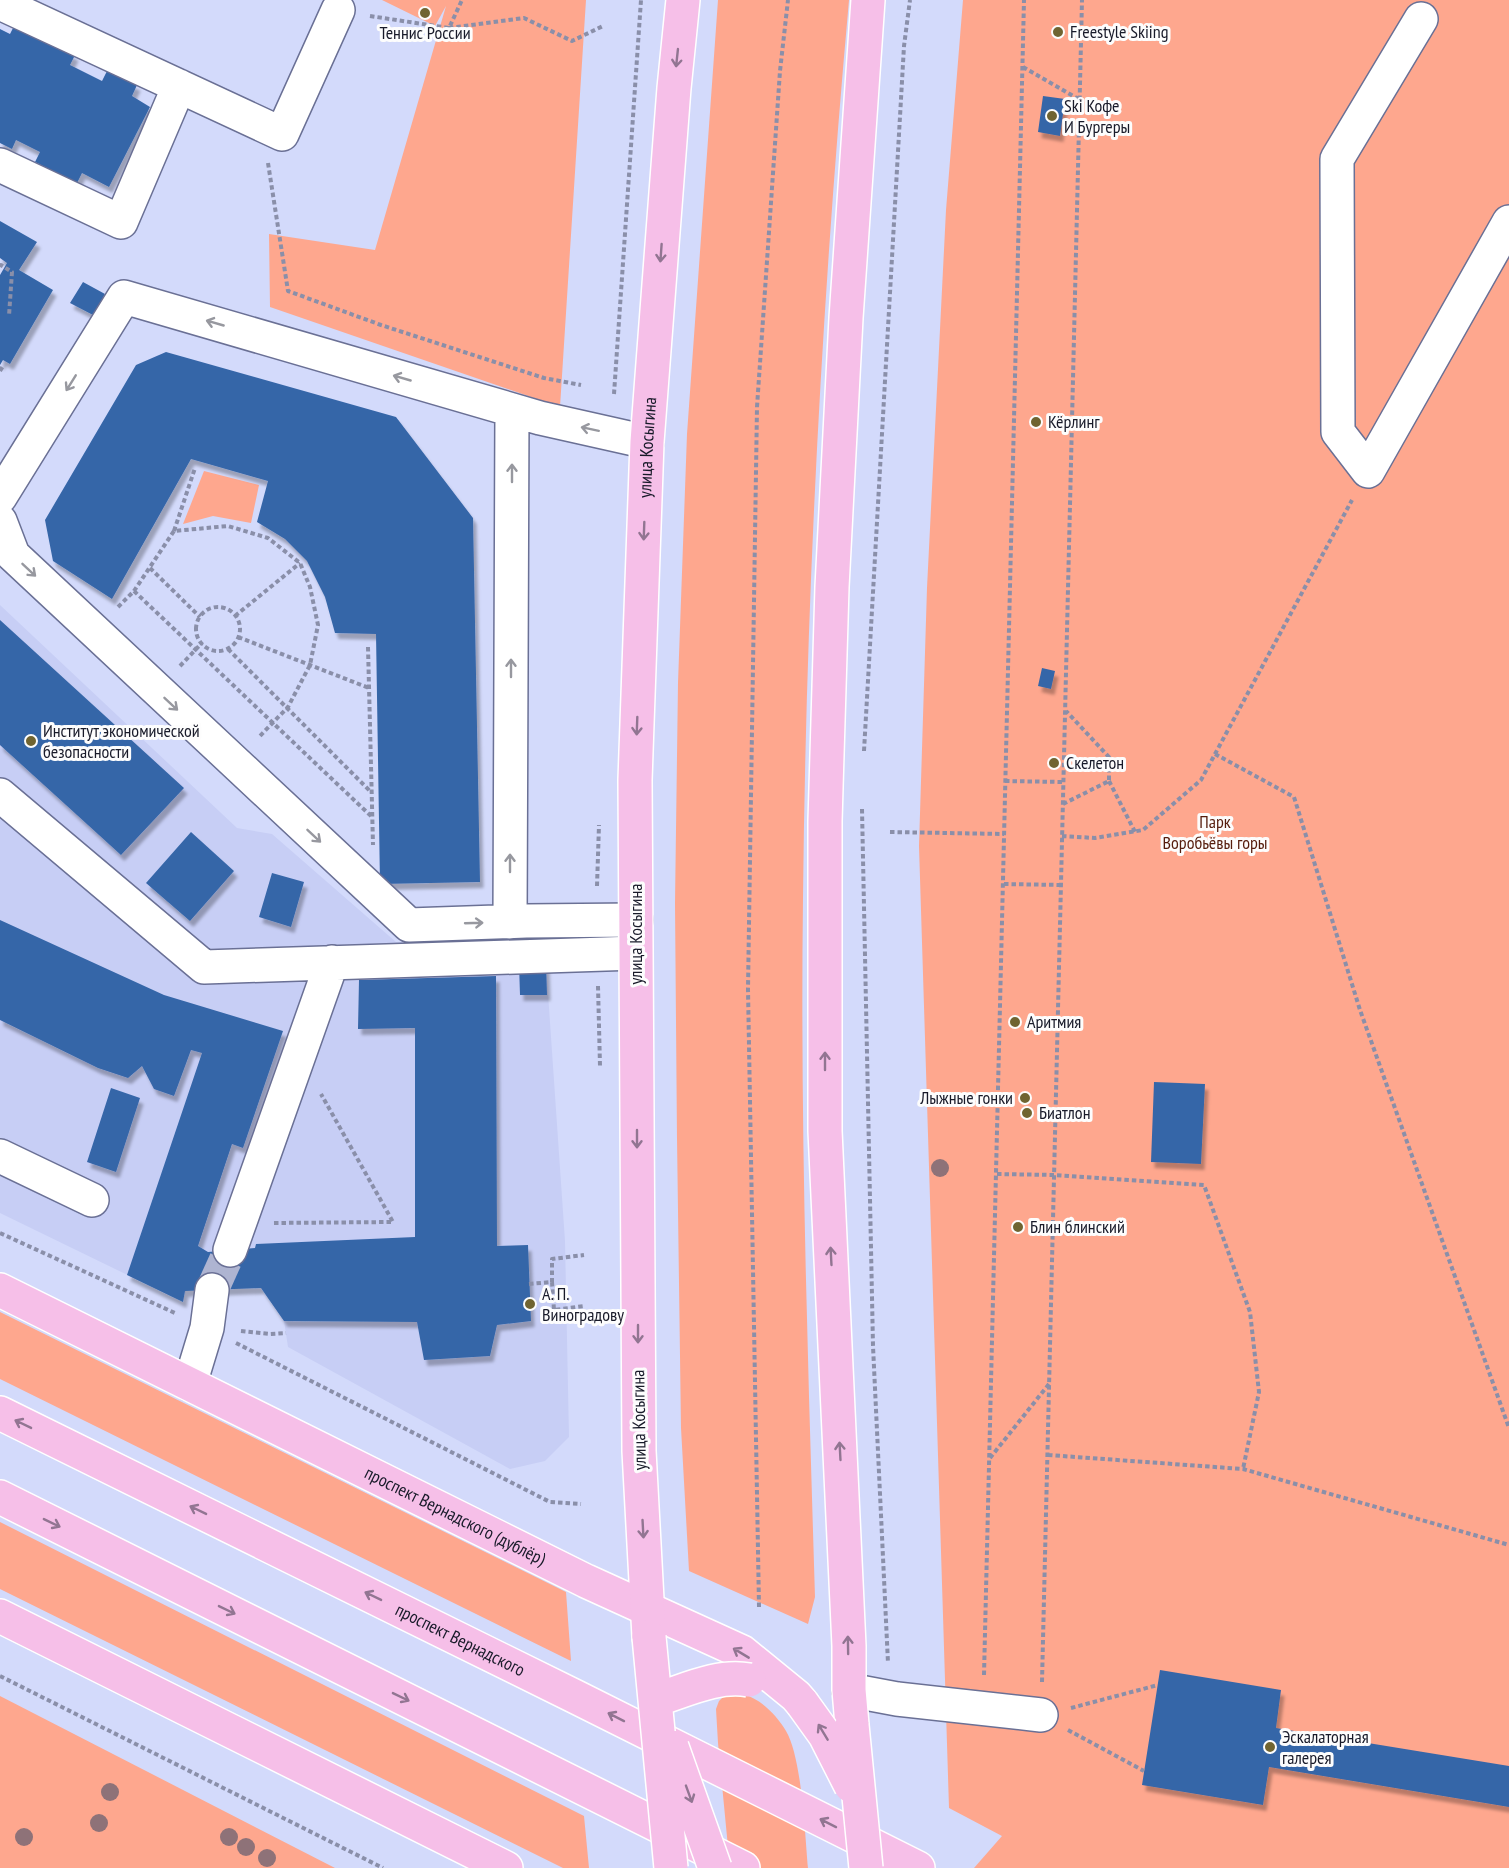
<svg xmlns="http://www.w3.org/2000/svg" width="1509" height="1868" viewBox="0 0 1509 1868" font-family="'PT Sans Narrow',sans-serif">
<defs>
<filter id="shadow"><feDropShadow dx="3.5" dy="6" stdDeviation="1.5" flood-color="#0004"/></filter>
</defs>
<rect width="100%" height="100%" fill="#d3dafb"/>
<path fill="#c7cef5" d="M 0,605 L 237,828 L 272,834 L 396,942 L 544,935 L 565,1241 L 569,1437 L 545,1461 L 510,1469 L 288,1347 L 284,1321 L 261,1288 L 186,1291 L 183,1302 L 0,1213 Z"/>
<path fill="#fea78e" d="M 382,0 L 586,0 L 560,407 L 270,307 L 269,234 L 375,250 L 446,6 L 435,26 Z
M 718,0 L 849,0 C 822,299 806,598 803,898 C 800,1131 808,1364 815,1597 L 808,1624 L 689,1571 L 681,1428 L 677,1138 L 675,904 L 678,683 L 687,434 Z
M 963,0 L 1509,0 L 1509,1868 L 974,1868 L 1002,1836 L 949,1808 L 919,846 L 927,588 L 946,210 Z
M 204,471 L 259,485 L 251,523 L 213,516 L 183,524 Z
M 0,1312 L 566,1592 L 571,1661 L 0,1379 Z
M 0,1522 L 584,1816 L 589,1868 L 563,1868 L 0,1589 Z
M 731,1693 C 735,1694 741,1694 745,1695 C 761,1699 778,1717 786,1731 C 802,1758 805,1835 808,1868 L 730,1868 L 718,1743 L 716,1709 L 719,1701 L 724,1696 Z
M 0,1696 L 335,1868 L 0,1868 Z"/>
<path fill="#3666a8" filter="url(#shadow)" d="M 15,24 L 75,55 L 70,65 L 102,81 L 107,71 L 137,85 L 132,96 L 150,107 L 109,187 L 82,173 L 77,183 L 35,162 L 40,152 L 16,140 L 12,149 L 0,143 L 0,29 L 10,34 Z
M 1043,96 L 1065,99 L 1060,136 L 1038,132 Z
M 0,221 L 37,242 L 19,270 L 53,290 L 10,364 L 3,360 L 0,365 L 0,275 L 7,263 L 0,258 Z
M 83,282 L 105,294 L 93,315 L 70,303 Z
M 166,352 L 396,417 L 473,518 L 480,882 L 380,884 L 376,634 L 335,633 L 325,597 L 307,561 L 285,539 L 257,522 L 268,481 L 191,459 L 112,599 L 53,561 L 45,520 L 136,365 Z
M 0,620 L 184,788 L 121,855 L 0,745 Z
M 1042,668 L 1055,671 L 1051,689 L 1038,686 Z
M 191,832 L 234,871 L 190,921 L 146,883 Z
M 272,873 L 304,882 L 291,927 L 259,917 Z
M 0,920 L 164,995 L 283,1031 L 243,1148 L 232,1144 L 198,1246 L 208,1252 L 255,1248 L 256,1244 L 415,1237 L 415,1028 L 358,1029 L 359,980 L 496,976 L 497,1246 L 528,1245 L 531,1321 L 497,1325 L 490,1356 L 424,1360 L 417,1322 L 284,1321 L 261,1288 L 185,1291 L 183,1302 L 127,1275 L 202,1053 L 191,1050 L 174,1096 L 154,1089 L 142,1066 L 128,1078 L 98,1068 L 0,1020 Z
M 546,963 L 547,995 L 520,995 L 519,964 Z
M 1154,1082 L 1205,1084 L 1201,1164 L 1151,1162 Z
M 111,1088 L 140,1098 L 116,1172 L 87,1162 Z
M 1160,1670 L 1281,1690 L 1276,1728 L 1509,1766 L 1509,1807 L 1269,1767 L 1263,1805 L 1142,1785 Z"/>
<g fill="none" stroke-linecap="round" stroke-linejoin="round">
<path stroke="#aeb4d1" stroke-width="33" stroke-dasharray="33 16" stroke-linecap="butt" d="M 212,1290 L 230,1250"/>
<g stroke="#6a7095" stroke-width="36">
<path id="minor" d="M 0,3 L 282,134 L 338,10
M 1421,19 L 1337,159 L 1338,432 L 1368,471 L 1509,222
M 0,165 L 121,222 L 179,86
M 0,497 L 124,297 L 540,418 L 647,442
M 0,521 L 13,555 L 409,925 L 526,921 L 636,920
M 0,795 L 204,967 L 636,953
M 510,922 L 512,410
M 0,1156 L 92,1200
M 230,1250 L 332,962
M 190,1384 L 207,1328 L 212,1290
M 849,1690 L 897,1699 L 1041,1715"/>
</g>
<g stroke="#fff" stroke-width="36">
<g id="major">
<path id="s1" d="M 0,1290 L 586,1581 L 742,1652 L 796,1696 L 802,1703"/>
<path id="s2" d="M 0,1413 L 576,1697 L 918,1868"/>
<path d="M 0,1497 L 743,1868"/>
<path d="M 0,1616 L 506,1868"/>
<path id="s3" d="M 649,1637 L 639,1451 L 635,780 L 647,442 L 674,88 L 683,0"/>
<path d="M 852,1725 L 849,1690 L 849,1646 L 825,1131 L 825,821 L 832,587 L 846,318 L 868,0"/>
</g>
</g>
<path stroke="#8a8fa9" stroke-width="4" stroke-dasharray="4.5 3" stroke-linecap="butt" d="M 370,16 L 449,28 L 462,0
M 449,28 L 524,18 L 572,41 L 603,26
M 1023,67 L 1080,100
M 268,163 L 288,291 L 381,325 L 544,378 L 581,385
M 0,267 L 1,265 L 12,272 L 9,316
M 0,371 L 3,366
M 614,394 L 641,0
M 174,531 L 195,468
M 150,568 L 200,617
M 134,591 L 372,817
M 118,607 L 134,591 L 174,531 L 228,526 L 268,538 L 300,563 L 310,587 L 318,625 L 310,665 L 288,707 L 258,738
M196 629a22 22 0 1 1 44 0a22 22 0 1 1-44 0Z
M 235,616 L 300,563
M 238,637 L 369,688
M 368,647 L 373,845
M 228,649 L 371,792
M 180,666 L 202,643
M 864,751 L 904,46 L 910,0
M 1215,754 L 1294,797 L 1360,1010 L 1509,1428
M 1005,781 L 1063,782
M 1109,781 L 1135,832
M 1063,804 L 1109,781 L 1109,757 L 1066,711
M 862,809 L 873,1346 L 888,1663
M 890,832 L 1004,834
M 1062,836 L 1095,838 L 1143,830 L 1201,780 L 1352,500
M 1004,884 L 1062,885
M 597,886 L 599,825
M 598,986 L 600,1066
M 997,1174 L 1055,1175 L 1204,1185 L 1250,1312 L 1259,1392 L 1243,1469
M 274,1223 L 393,1222 L 321,1094
M 0,1233 L 175,1313
M 552,1282 L 554,1310 L 584,1306
M 529,1284 L 552,1282 L 552,1259 L 584,1255
M 241,1331 L 270,1334 L 286,1333
M 236,1343 L 550,1502 L 581,1504
M 1048,1455 L 1243,1469 L 1509,1545
M 990,1458 L 1049,1384
M 759,1607 L 748,989 L 757,407 L 780,71 L 788,0
M 984,1675 L 1024,0
M 0,1676 L 383,1868
M 1042,1682 L 1082,0
M 1071,1708 L 1158,1685
M 1068,1730 L 1144,1771"/>
<use href="#minor" stroke="#fff" stroke-width="33"/>
<use href="#major" stroke="#f6bfe8" stroke-width="33"/>
<g stroke="#fff" stroke-width="36" stroke-linecap="butt">
<path id="major-bridge" d="M 649,1637 L 671,1868
M 655,1700 C 684,1691 718,1674 749,1680
M 802,1703 L 825,1735 L 851,1786
M 852,1725 L 866,1868
M 672,1747 L 715,1868"/>
</g>
<use href="#major-bridge" stroke="#f6bfe8" stroke-width="33"/>
</g>
<g fill="#8e7278">
<circle cx="940" cy="1168" r="9"/>
<circle cx="110" cy="1792" r="9"/>
<circle cx="99" cy="1823" r="9"/>
<circle cx="24" cy="1837" r="9"/>
<circle cx="229" cy="1837" r="9"/>
<circle cx="246" cy="1847" r="9"/>
<circle cx="267" cy="1858" r="9"/>
</g>
<defs><path id="oneway-shaft" d="M-6 0H5M1.5-3L5.5 0L1.5 3" fill="none" stroke-width="1.6" stroke-linecap="round" stroke-linejoin="round" transform="scale(1.5)"/></defs>
<g stroke="#927592">
<use href="#oneway-shaft" transform="translate(677 58) rotate(96)"/>
<use href="#oneway-shaft" transform="translate(661 253) rotate(94)"/>
<use href="#oneway-shaft" transform="translate(644 531) rotate(92)"/>
<use href="#oneway-shaft" transform="translate(637 726) rotate(92)"/>
<use href="#oneway-shaft" transform="translate(825 1061) rotate(-90)"/>
<use href="#oneway-shaft" transform="translate(637 1139) rotate(90)"/>
<use href="#oneway-shaft" transform="translate(831 1256) rotate(-93)"/>
<use href="#oneway-shaft" transform="translate(638 1334) rotate(90)"/>
<use href="#oneway-shaft" transform="translate(23 1424) rotate(-154)"/>
<use href="#oneway-shaft" transform="translate(840 1451) rotate(-93)"/>
<use href="#oneway-shaft" transform="translate(198 1510) rotate(-154)"/>
<use href="#oneway-shaft" transform="translate(52 1523) rotate(26)"/>
<use href="#oneway-shaft" transform="translate(643 1529) rotate(87)"/>
<use href="#oneway-shaft" transform="translate(373 1596) rotate(-154)"/>
<use href="#oneway-shaft" transform="translate(227 1610) rotate(26)"/>
<use href="#oneway-shaft" transform="translate(848 1645) rotate(-91)"/>
<use href="#oneway-shaft" transform="translate(741 1653) rotate(-149)"/>
<use href="#oneway-shaft" transform="translate(401 1697) rotate(26)"/>
<use href="#oneway-shaft" transform="translate(616 1717) rotate(-153)"/>
<use href="#oneway-shaft" transform="translate(823 1732) rotate(-121)"/>
<use href="#oneway-shaft" transform="translate(689 1794) rotate(70)"/>
<use href="#oneway-shaft" transform="translate(828 1823) rotate(-153)"/>
</g>
<g stroke="#97989f">
<use href="#oneway-shaft" transform="translate(215 323) rotate(-164)"/>
<use href="#oneway-shaft" transform="translate(402 378) rotate(-164)"/>
<use href="#oneway-shaft" transform="translate(71 383) rotate(122)"/>
<use href="#oneway-shaft" transform="translate(590 429) rotate(-168)"/>
<use href="#oneway-shaft" transform="translate(512 473) rotate(-90)"/>
<use href="#oneway-shaft" transform="translate(29 570) rotate(43)"/>
<use href="#oneway-shaft" transform="translate(511 668) rotate(-90)"/>
<use href="#oneway-shaft" transform="translate(171 704) rotate(43)"/>
<use href="#oneway-shaft" transform="translate(314 836) rotate(43)"/>
<use href="#oneway-shaft" transform="translate(510 863) rotate(-90)"/>
<use href="#oneway-shaft" transform="translate(474 923) rotate(-2)"/>
</g>
<g fill="#706431" stroke="#fdfdfd" stroke-width="2">
<circle cx="425" cy="13" r="6"/>
<circle cx="1058" cy="32" r="6"/>
<circle cx="1052" cy="116" r="6"/>
<circle cx="1036" cy="422" r="6"/>
<circle cx="31" cy="741" r="6"/>
<circle cx="1054" cy="763" r="6"/>
<circle cx="1015" cy="1022" r="6"/>
<circle cx="1025" cy="1098" r="6"/>
<circle cx="1027" cy="1113" r="6"/>
<circle cx="1018" cy="1227" r="6"/>
<circle cx="530" cy="1304" r="6"/>
<circle cx="1270" cy="1747" r="6"/>
</g>
<g text-anchor="middle" stroke-width="6" stroke-linejoin="round" paint-order="stroke">
<g font-size="18" fill="#181a29" stroke="#fdfdfd" text-anchor="start">
<text x="1070" y="38">Freestyle Skiing</text>
<text x="425" y="39" text-anchor="middle">Теннис России</text>
<text x="1064" y="112">Ski Кофе<tspan x="1064" dy="21">И Бургеры</tspan></text>
<text x="1048" y="428">Кёрлинг</text>
<text x="43" y="737">Институт экономической<tspan x="43" dy="21">безопасности</tspan></text>
<text x="1066" y="769">Скелетон</text>
<text x="1027" y="1028">Аритмия</text>
<text x="1013" y="1104" text-anchor="end">Лыжные гонки</text>
<text x="1039" y="1119">Биатлон</text>
<text x="1030" y="1233">Блин блинский</text>
<text x="542" y="1300">А. П.<tspan x="542" dy="21">Виноградову</tspan></text>
<text x="1282" y="1743">Эскалаторная<tspan x="1282" dy="21">галерея</tspan></text>
</g>
<g font-size="18" fill="#181a29" stroke="#fdfdfd">
<text dy="6" stroke="none"><textPath href="#s3" startOffset="1190">улица Косыгина</textPath></text>
<text transform="translate(636 934) rotate(-90)" y="6">улица Косыгина</text>
<text transform="translate(639 1420) rotate(-91)" y="6">улица Косыгина</text>
<text dy="6" stroke="none"><textPath href="#s1" startOffset="508">проспект Вернадского (дублёр)</textPath></text>
<text dy="6" stroke="none"><textPath href="#s2" startOffset="513">проспект Вернадского</textPath></text>
</g>
<g font-size="18" fill="#561d0d" stroke="#fdfdfd">
<text x="1215" y="828">Парк<tspan x="1215" dy="21">Воробьёвы горы</tspan></text>
</g>
</g>
</svg>
